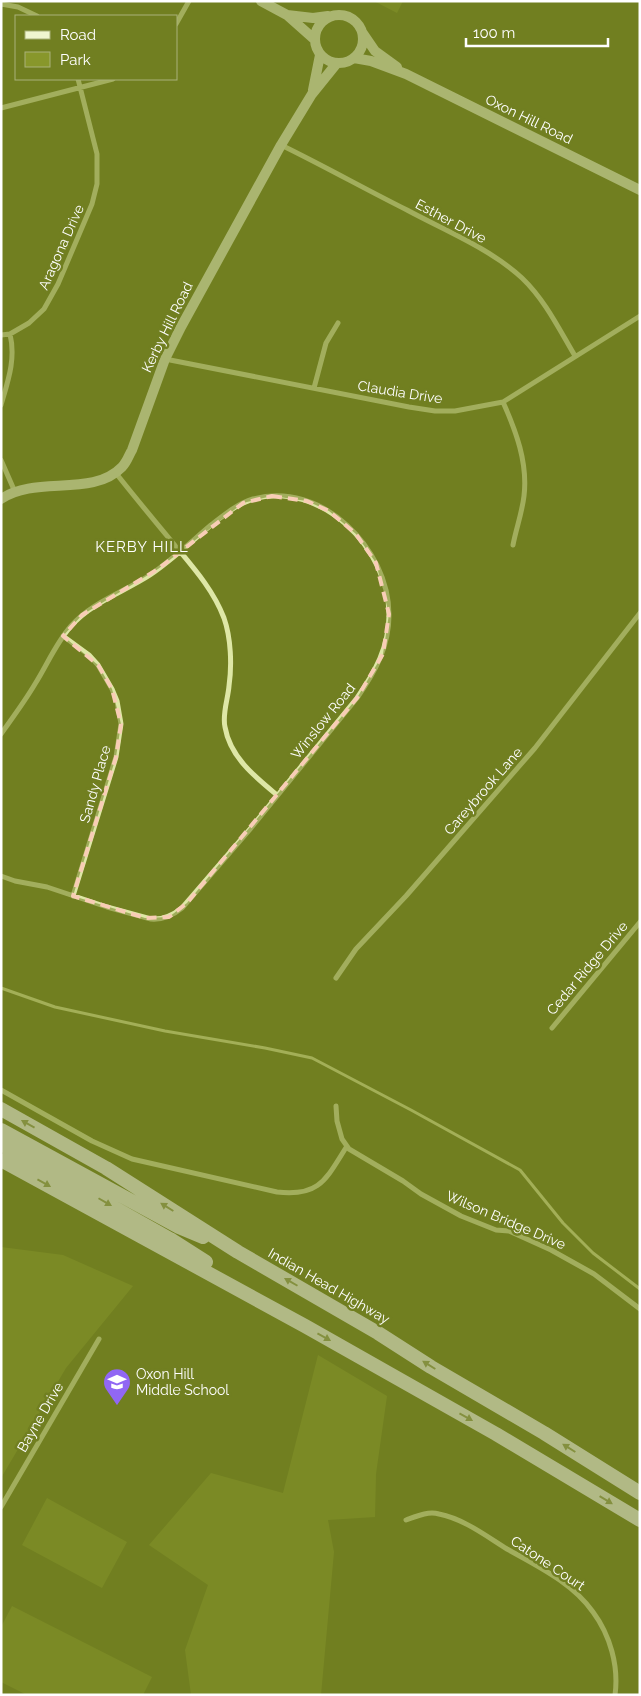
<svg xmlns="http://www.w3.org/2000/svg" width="641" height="1696" viewBox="0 0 641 1696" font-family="Raleway,sans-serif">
<rect width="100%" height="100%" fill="#717f21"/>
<path fill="#88972b" d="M 374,1 L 403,1 L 397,13 Z
M 1,1247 L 63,1255 L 133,1286 L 66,1368 L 1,1478 Z
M 318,1355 L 387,1396 L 376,1474 L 375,1517 L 328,1520 L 334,1552 L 321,1695 L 191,1695 L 185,1650 L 208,1585 L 149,1545 L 211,1473 L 283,1493 Z
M 47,1498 L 127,1542 L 102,1588 L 22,1545 Z
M 12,1606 L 152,1677 L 143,1695 L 27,1695 L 1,1682 L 1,1627 Z"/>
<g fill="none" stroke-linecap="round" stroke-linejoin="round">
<path stroke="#dfe899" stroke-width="3" d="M 1,988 L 55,1007 L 165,1031 L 265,1048 L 312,1058 L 411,1110 L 520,1170 L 563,1223 L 593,1253 L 640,1289"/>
<path stroke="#dee7a6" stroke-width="5" d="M 1,4 L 18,7 L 37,16
M 176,24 L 189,1
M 1,108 L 113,79
M 281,145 C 324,166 365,189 407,210 C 444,230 491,249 522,278 C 545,300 559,329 575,356
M 1,335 L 10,334 L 29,323 L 44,309 L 58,284 L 92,204 L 97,184 L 97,154 L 78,79
M 165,359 L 409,407 L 435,411 L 455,411 L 503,402 L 640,316
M 314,388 L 326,343 L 338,323
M 503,402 C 516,431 528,463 524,496 C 522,513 516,529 513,545
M 1,405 C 8,381 16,359 10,334
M 1,460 L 15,492
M 115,472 C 134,496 153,519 173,543 C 192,566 213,589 224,618 C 231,638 232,665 229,686 C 228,699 222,714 225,727 C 230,757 255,777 277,795
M 63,636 L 89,655 L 98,665 L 112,689 L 117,701 L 121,724 L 116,757 L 73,896
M 1,734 C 13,717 25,701 35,684 C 47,665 56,643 71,626 C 92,602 124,592 150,575 C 172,560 191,542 211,525 C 224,515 237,504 253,499 C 321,480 389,548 389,615 C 389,647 375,672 357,698 L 251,828 L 182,908 C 172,916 163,920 151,919 L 107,907 L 47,887 L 15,881 L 1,876
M 336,978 L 356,949 L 406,896 L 535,748 L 640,613
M 552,1028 L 640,922
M 1,1090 L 92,1141 L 132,1159 L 277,1192 C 320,1197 326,1179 347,1146
M 336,1106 L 337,1121 L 342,1139 L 349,1149 L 403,1181 L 421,1194 L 461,1216 L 496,1230 L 509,1231 L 551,1250 L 594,1274 L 640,1309
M 1,1507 L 99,1339
M 406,1520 C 417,1516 428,1511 439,1514 C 464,1519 486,1536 507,1549 C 537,1566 573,1583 593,1612 C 610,1635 619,1666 615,1695"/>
<path stroke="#f0f6d0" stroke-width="10" d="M 261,1 L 287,15 L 314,39
M315 39a24 24 0 1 1 48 0a24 24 0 1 1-48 0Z
M 287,15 L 313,18 L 328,16
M 362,32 L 375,51 L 397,67
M 354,58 L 371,61 L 406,74 L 640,190
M 313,90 L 320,55
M 1,499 C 36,475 92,498 122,467 C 127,462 129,455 132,450 L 165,359 L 181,327 L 281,145 L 312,94 L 337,63"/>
<path stroke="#fff" stroke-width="14" d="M 1,1109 L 106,1168 L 238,1252 L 378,1333 L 431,1367 L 544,1433 L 640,1493
M 1,1130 L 179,1227 L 203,1237
M 1,1144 L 170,1239 L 206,1262
M 1,1160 L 305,1326 L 496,1434 L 640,1520"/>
</g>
<defs><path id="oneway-solid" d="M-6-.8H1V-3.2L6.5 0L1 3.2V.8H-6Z" transform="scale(1.25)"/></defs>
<g fill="#9ca564">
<use href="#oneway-solid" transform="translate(28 1124) rotate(-151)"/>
<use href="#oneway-solid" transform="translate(44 1183) rotate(29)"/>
<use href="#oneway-solid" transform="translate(105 1202) rotate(30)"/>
<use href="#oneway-solid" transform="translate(167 1207) rotate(-148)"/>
<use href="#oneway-solid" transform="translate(291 1282) rotate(-150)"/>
<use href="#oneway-solid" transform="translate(324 1337) rotate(29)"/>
<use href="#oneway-solid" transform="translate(429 1365) rotate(-148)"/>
<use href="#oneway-solid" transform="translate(466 1417) rotate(29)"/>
<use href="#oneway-solid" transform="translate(569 1448) rotate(-148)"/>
<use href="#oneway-solid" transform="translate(606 1500) rotate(31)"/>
</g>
<path d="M0 0H641V1696H0ZM 272,496 L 307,501 L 329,511 L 356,534 L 376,563 L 389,614 L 383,654 L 357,698 L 187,903 L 169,917 L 145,918 L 73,896 L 116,757 L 121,724 L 112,689 L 98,665 L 63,636 L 82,615 L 158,569 L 243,503 Z" fill="#717f21" fill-opacity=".55" fill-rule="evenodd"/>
<path fill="none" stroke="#f8cdb6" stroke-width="4" stroke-dasharray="10 6" stroke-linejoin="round" d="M 272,496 L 307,501 L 329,511 L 356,534 L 376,563 L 389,614 L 383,654 L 357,698 L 187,903 L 169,917 L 145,918 L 73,896 L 116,757 L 121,724 L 112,689 L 98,665 L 63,636 L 82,615 L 158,569 L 243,503 Z"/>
<defs>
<g id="school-pin" transform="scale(1.4375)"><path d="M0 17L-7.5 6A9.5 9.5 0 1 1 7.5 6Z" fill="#9167f4" stroke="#717f21"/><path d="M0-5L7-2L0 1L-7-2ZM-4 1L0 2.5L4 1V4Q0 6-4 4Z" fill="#fff"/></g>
</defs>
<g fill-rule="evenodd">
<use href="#school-pin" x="117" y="1382"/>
</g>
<g text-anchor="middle" stroke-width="5" stroke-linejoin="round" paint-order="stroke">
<g font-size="14" fill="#fff" stroke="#717f21">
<text transform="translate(529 119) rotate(26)" y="5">Oxon Hill Road</text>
<text transform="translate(451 221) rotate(28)" y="5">Esther Drive</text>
<text transform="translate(61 247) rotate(-66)" y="5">Aragona Drive</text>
<text transform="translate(167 327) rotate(-64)" y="5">Kerby Hill Road</text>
<text transform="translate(400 392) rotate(9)" y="5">Claudia Drive</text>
<text transform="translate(323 721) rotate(-51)" y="5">Winslow Road</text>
<text transform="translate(95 784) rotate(-74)" y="5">Sandy Place</text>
<text transform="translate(483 791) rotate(-49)" y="5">Careybrook Lane</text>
<text transform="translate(587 968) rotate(-50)" y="5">Cedar Ridge Drive</text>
<text transform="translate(506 1220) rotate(23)" y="5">Wilson Bridge Drive</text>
<text transform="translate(329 1286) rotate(30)" y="5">Indian Head Highway</text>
<text transform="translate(40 1417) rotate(-60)" y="5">Bayne Drive</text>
<text transform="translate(548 1563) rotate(34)" y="5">Catone Court</text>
</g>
<g font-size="14" fill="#fff" stroke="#717f21" text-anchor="start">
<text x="136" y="1379">Oxon Hill<tspan x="136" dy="16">Middle School</tspan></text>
</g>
<g font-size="15" letter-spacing="1" fill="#fff" stroke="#717f21">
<text x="142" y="552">KERBY HILL</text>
</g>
</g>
<rect width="641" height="1696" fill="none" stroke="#ffffff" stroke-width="5"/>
<rect x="15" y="15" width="162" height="65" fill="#717f21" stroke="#aab27a"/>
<rect x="25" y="31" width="25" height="8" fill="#f0f6d0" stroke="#aab27a"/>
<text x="60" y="40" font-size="15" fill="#ffffff">Road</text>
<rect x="25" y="52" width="25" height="15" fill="#88972b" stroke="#aab27a"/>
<text x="60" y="65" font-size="15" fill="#ffffff">Park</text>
<path d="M466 38v8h142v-8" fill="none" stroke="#ffffff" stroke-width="2.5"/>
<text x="473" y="38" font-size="15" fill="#ffffff" stroke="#717f21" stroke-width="4" paint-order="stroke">100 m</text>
</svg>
